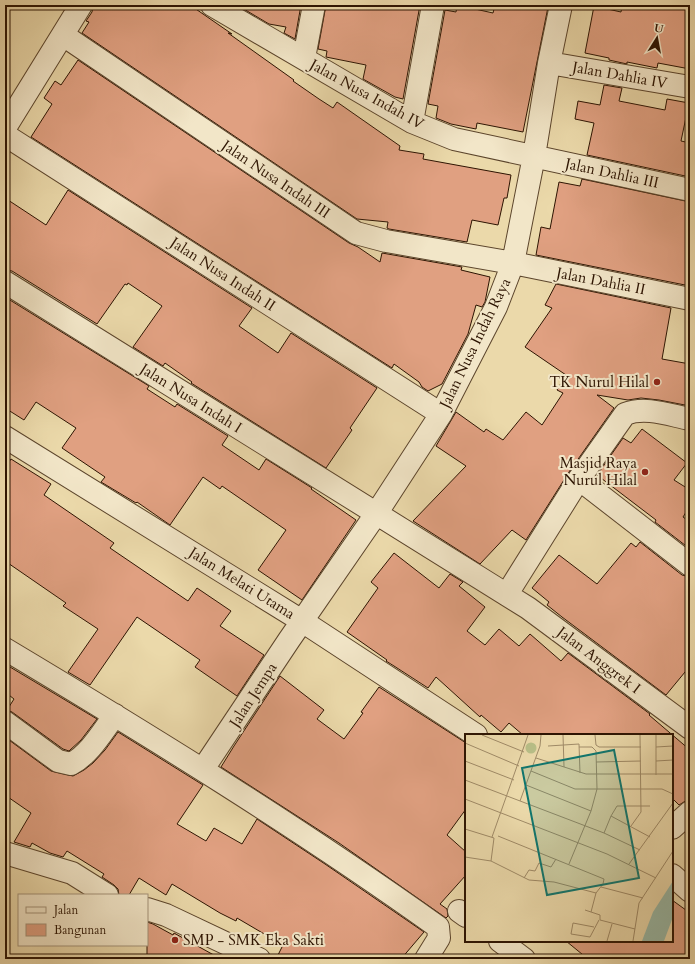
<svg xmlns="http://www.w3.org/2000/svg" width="695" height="964" viewBox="0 0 695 964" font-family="Cardo,serif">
<rect width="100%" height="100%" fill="#ebd9aa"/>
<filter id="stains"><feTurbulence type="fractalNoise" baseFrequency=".005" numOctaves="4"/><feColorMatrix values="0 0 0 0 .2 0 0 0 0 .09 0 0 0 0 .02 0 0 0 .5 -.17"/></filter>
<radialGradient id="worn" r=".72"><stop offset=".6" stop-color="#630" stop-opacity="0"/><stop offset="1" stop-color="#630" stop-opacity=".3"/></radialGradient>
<path fill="#e0a081" stroke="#2d1402" d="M 93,5 L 190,5 L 232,34 L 228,33 L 294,80 L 293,81 L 319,99 L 333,108 L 337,102 L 400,146 L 399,150 L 424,154 L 423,159 L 511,175 L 507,198 L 504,198 L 498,225 L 472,220 L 467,242 L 389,229 L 387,228 L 388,222 L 357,219 L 82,33 L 89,22 L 86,21 L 92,12 Z
M 237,5 L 301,5 L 295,39 L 284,33 L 286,27 L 269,24 Z
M 326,5 L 420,5 L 403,99 L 395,97 L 363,79 L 366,65 L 326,57 L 327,51 L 318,49 Z
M 457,5 L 493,13 L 495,5 L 537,5 L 548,7 L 523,132 L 477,123 L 476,129 L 451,124 L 436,118 L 438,106 L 428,104 L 445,10 L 456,12 Z
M 622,5 L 690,5 L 690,69 L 658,63 L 657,68 L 627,62 L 627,64 L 609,60 L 609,58 L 585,53 L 594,6 L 621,12 Z
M 78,60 L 349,243 L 358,247 L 380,262 L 382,253 L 462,267 L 461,270 L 490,277 L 485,302 L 482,307 L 476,305 L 468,334 L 442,384 L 428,391 L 422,387 L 419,382 L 394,364 L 392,368 L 31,137 L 52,104 L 44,98 L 55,81 L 61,85 Z
M 604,85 L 622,88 L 619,101 L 665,110 L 667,99 L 689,103 L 681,141 L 690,143 L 690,177 L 587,155 L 594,123 L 575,119 L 578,101 L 600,105 Z
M 582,179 L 690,202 L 690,286 L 536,255 L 541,227 L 550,229 L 559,182 L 580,186 Z
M 68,190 L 252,308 L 239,326 L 278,353 L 291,333 L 377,388 L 350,428 L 352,430 L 326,468 L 191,383 L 192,382 L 165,363 L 163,366 L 133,347 L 162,306 L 128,283 L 127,285 L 125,284 L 97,324 L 12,271 L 5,270 L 5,198 L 46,225 Z
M 556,284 L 671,308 L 662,359 L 690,364 L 690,406 L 659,400 L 641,398 L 628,400 L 597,395 L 614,408 L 569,472 L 526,540 L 512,530 L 480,564 L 413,521 L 466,466 L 436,446 L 456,412 L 484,432 L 486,429 L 503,440 L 526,412 L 542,425 L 563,393 L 557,390 L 566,375 L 525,347 L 552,308 L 545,305 Z
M 5,297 L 149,386 L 147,389 L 175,407 L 177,404 L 228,436 L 222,445 L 259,470 L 266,459 L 312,488 L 311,489 L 356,520 L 302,600 L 258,570 L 286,530 L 222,486 L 220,489 L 203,477 L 170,525 L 137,502 L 136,503 L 101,482 L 105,477 L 62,448 L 76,428 L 36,402 L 24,420 L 5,408 Z
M 642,429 L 687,463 L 674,480 L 690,490 L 690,506 L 683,517 L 690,522 L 690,549 L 655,522 L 656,520 L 597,475 L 623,438 L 631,443 Z
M 11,459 L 51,484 L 44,495 L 114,543 L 110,548 L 188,601 L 197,588 L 231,611 L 220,626 L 264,655 L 237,696 L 195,667 L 200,660 L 137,617 L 90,685 L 68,672 L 98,629 L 63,606 L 66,603 L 5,561 L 5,468 Z
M 640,542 L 682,575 L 690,577 L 690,666 L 666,695 L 562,617 L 547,605 L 549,602 L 532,588 L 559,555 L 597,584 L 631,543 L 636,547 Z
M 394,553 L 439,588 L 450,574 L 463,582 L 459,586 L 485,607 L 467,631 L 485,645 L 499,629 L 519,646 L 530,634 L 561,661 L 568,653 L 650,714 L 649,715 L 690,750 L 690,800 L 687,800 L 679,805 L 672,798 L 672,735 L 523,735 L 509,723 L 501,732 L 481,715 L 480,717 L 436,677 L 428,688 L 394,666 L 386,661 L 387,660 L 347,632 L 378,588 L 371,582 Z
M 5,664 L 97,719 L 81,740 L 70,750 L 69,751 L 63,749 L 12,712 L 7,710 L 14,699 L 5,692 Z
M 280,676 L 324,710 L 317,719 L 344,739 L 363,713 L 361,712 L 379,687 L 466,743 L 466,809 L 447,835 L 466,852 L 466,875 L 440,904 L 447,909 L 448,916 L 446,918 L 339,843 L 221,767 L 234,746 Z
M 118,732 L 203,785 L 177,824 L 206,841 L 214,828 L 242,844 L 257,819 L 325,864 L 424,932 L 401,959 L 276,959 L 283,945 L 237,918 L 236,921 L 220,913 L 172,884 L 166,895 L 139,878 L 129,895 L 119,895 L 118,889 L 114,885 L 102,877 L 104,874 L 67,851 L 63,857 L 50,853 L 32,843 L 30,847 L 14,842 L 31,813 L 5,795 L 5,746 L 9,740 L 51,771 L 73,776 L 84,770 L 93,763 L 105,750 Z
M 672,900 L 690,913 L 690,959 L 588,959 L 566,941 L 672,941 Z
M 147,922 L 153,924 L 173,935 L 174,933 L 221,959 L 147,959 Z"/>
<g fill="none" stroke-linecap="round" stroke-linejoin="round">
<g stroke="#5c452c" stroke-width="24">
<path id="minor" d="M 212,5 L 412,122 L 454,139 L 690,190
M 63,35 L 356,233 L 386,241 L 513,263 L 690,299
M 304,58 L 314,5
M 549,63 L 690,87
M 412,122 L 433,5
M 5,128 L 81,5
M 5,135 L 441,414
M 5,282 L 528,608 L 690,728
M 5,437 L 302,621 L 476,735
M 579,479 L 625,414 C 646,406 669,415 690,419
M 507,594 L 579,479 L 690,565
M 5,649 C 152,737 298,827 438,927 L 439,938 L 426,959
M 5,722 L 58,761 L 71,764 C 90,754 102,732 115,715
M 203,769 L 289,640 L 376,514 L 441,414 L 496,307 L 513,263 L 534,156 L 549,63 L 561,5
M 672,828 L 690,812
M 5,853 L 72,873 L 107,895
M 672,875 L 690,891
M 147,909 L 166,915 L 259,959
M 459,911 L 466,916
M 500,941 L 524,959"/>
</g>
<use href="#minor" stroke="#f2e6c8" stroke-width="22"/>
</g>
<g fill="#8f2418" stroke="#f2e6c8" stroke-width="1.5">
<circle cx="657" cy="382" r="4"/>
<circle cx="645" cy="472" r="4"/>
<circle cx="175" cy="940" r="4"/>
</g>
<g text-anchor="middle" stroke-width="4" stroke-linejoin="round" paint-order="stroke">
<g font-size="15" fill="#2d1402" stroke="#f2e6c8">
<text transform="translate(620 75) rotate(10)" y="5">Jalan Dahlia IV</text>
<text transform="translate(367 94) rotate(29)" y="5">Jalan Nusa Indah IV</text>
<text transform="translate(612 173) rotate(12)" y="5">Jalan Dahlia III</text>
<text transform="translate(276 179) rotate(34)" y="5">Jalan Nusa Indah III</text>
<text transform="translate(223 274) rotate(33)" y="5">Jalan Nusa Indah II</text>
<text transform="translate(601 281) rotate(11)" y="5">Jalan Dahlia II</text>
<text transform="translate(475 343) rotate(-64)" y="5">Jalan Nusa Indah Raya</text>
<text transform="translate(191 398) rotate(32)" y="5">Jalan Nusa Indah I</text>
<text transform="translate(242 583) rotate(32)" y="5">Jalan Melati Utama</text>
<text transform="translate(599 660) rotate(37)" y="5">Jalan Anggrek I</text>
<text transform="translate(253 695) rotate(-57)" y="5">Jalan Jempa</text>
</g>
<g font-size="15" fill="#2d1402" stroke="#f2e6c8" text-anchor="end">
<text x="649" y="387">TK Nurul Hilal</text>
<text x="637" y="468">Masjid Raya<tspan x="637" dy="17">Nurul Hilal</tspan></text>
<text x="183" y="945" text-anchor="start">SMP - SMK Eka Sakti</text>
</g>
</g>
<g transform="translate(465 734)">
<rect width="208" height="208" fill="#ebd9aa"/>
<path d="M60.5 14a5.5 5.5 0 1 1 11 0a5.5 5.5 0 1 1-11 0Z" fill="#b8bf88"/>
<path d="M 208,147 L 208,183 L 199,207 L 177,207 L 188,178 Z" fill="#98baa8"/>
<path fill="none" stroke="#9f8a67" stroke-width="1" d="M 17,1 L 59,18M 98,1 L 99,33M 130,1 L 131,11 L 134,13 L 176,13M 191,1 L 191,41M 0,9 L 54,32M 83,12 L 114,10 L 115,39M 191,13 L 208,12M 71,24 L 121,40 L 208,40M 0,27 L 49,46M 191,27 L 208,26M 131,28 L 176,27M 66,37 L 110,55 L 197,55 L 208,60M 0,46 L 139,99 L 175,116M 61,51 L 126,77M 0,65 L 142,120 L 191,144M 55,67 L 75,12 L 76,1M 146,82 L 152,72 L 185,72M 166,92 L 176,78 L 175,1M 0,95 L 29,104 L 26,127M 139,99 L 146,82 L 185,103M 27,103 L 63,1M 0,123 L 26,127 L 64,146 L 89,148 L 131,159 L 138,150 L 139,145 L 33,102M 104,130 L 126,77 L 132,55 L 131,17 L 127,13 L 114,13M 164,130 L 208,69M 59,144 L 64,136 L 70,137 L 74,129 L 86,133 L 91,125M 136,153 L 178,164M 120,176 L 135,181 L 135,186 L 170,195M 126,178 L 131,159M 129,193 L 108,189 L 106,200 L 125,203 L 134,186M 142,207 L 147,190M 168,207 L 174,169 L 208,117"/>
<path fill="#0f766e" fill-opacity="0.15" stroke="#0f766e" stroke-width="2" d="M 149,16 L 174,144 L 82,161 L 57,34 Z"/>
<rect width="208" height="208" fill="none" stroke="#2d1402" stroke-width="2"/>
</g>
<rect width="695" height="964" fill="none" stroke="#ebd9aa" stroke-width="20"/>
<rect x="6" y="6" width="683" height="952" fill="none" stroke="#2d1402" stroke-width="2"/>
<rect x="10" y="10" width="675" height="944" fill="none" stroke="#2d1402"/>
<rect x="18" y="894" width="130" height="52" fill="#f2e6c8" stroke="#a39279"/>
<rect x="26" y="907" width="20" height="6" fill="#f2e6c8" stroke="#a39279"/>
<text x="54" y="914" font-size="12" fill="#2d1402">Jalan</text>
<rect x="26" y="924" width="20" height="12" fill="#e0a081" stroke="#a39279"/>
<text x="54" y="934" font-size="12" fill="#2d1402">Bangunan</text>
<g transform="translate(657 38) rotate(11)" stroke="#f2e6c8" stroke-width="3" paint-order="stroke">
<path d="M0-3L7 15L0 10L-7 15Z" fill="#2d1402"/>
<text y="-6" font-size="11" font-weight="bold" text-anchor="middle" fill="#2d1402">U</text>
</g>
<rect width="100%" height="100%" filter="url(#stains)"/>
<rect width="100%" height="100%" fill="url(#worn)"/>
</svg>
